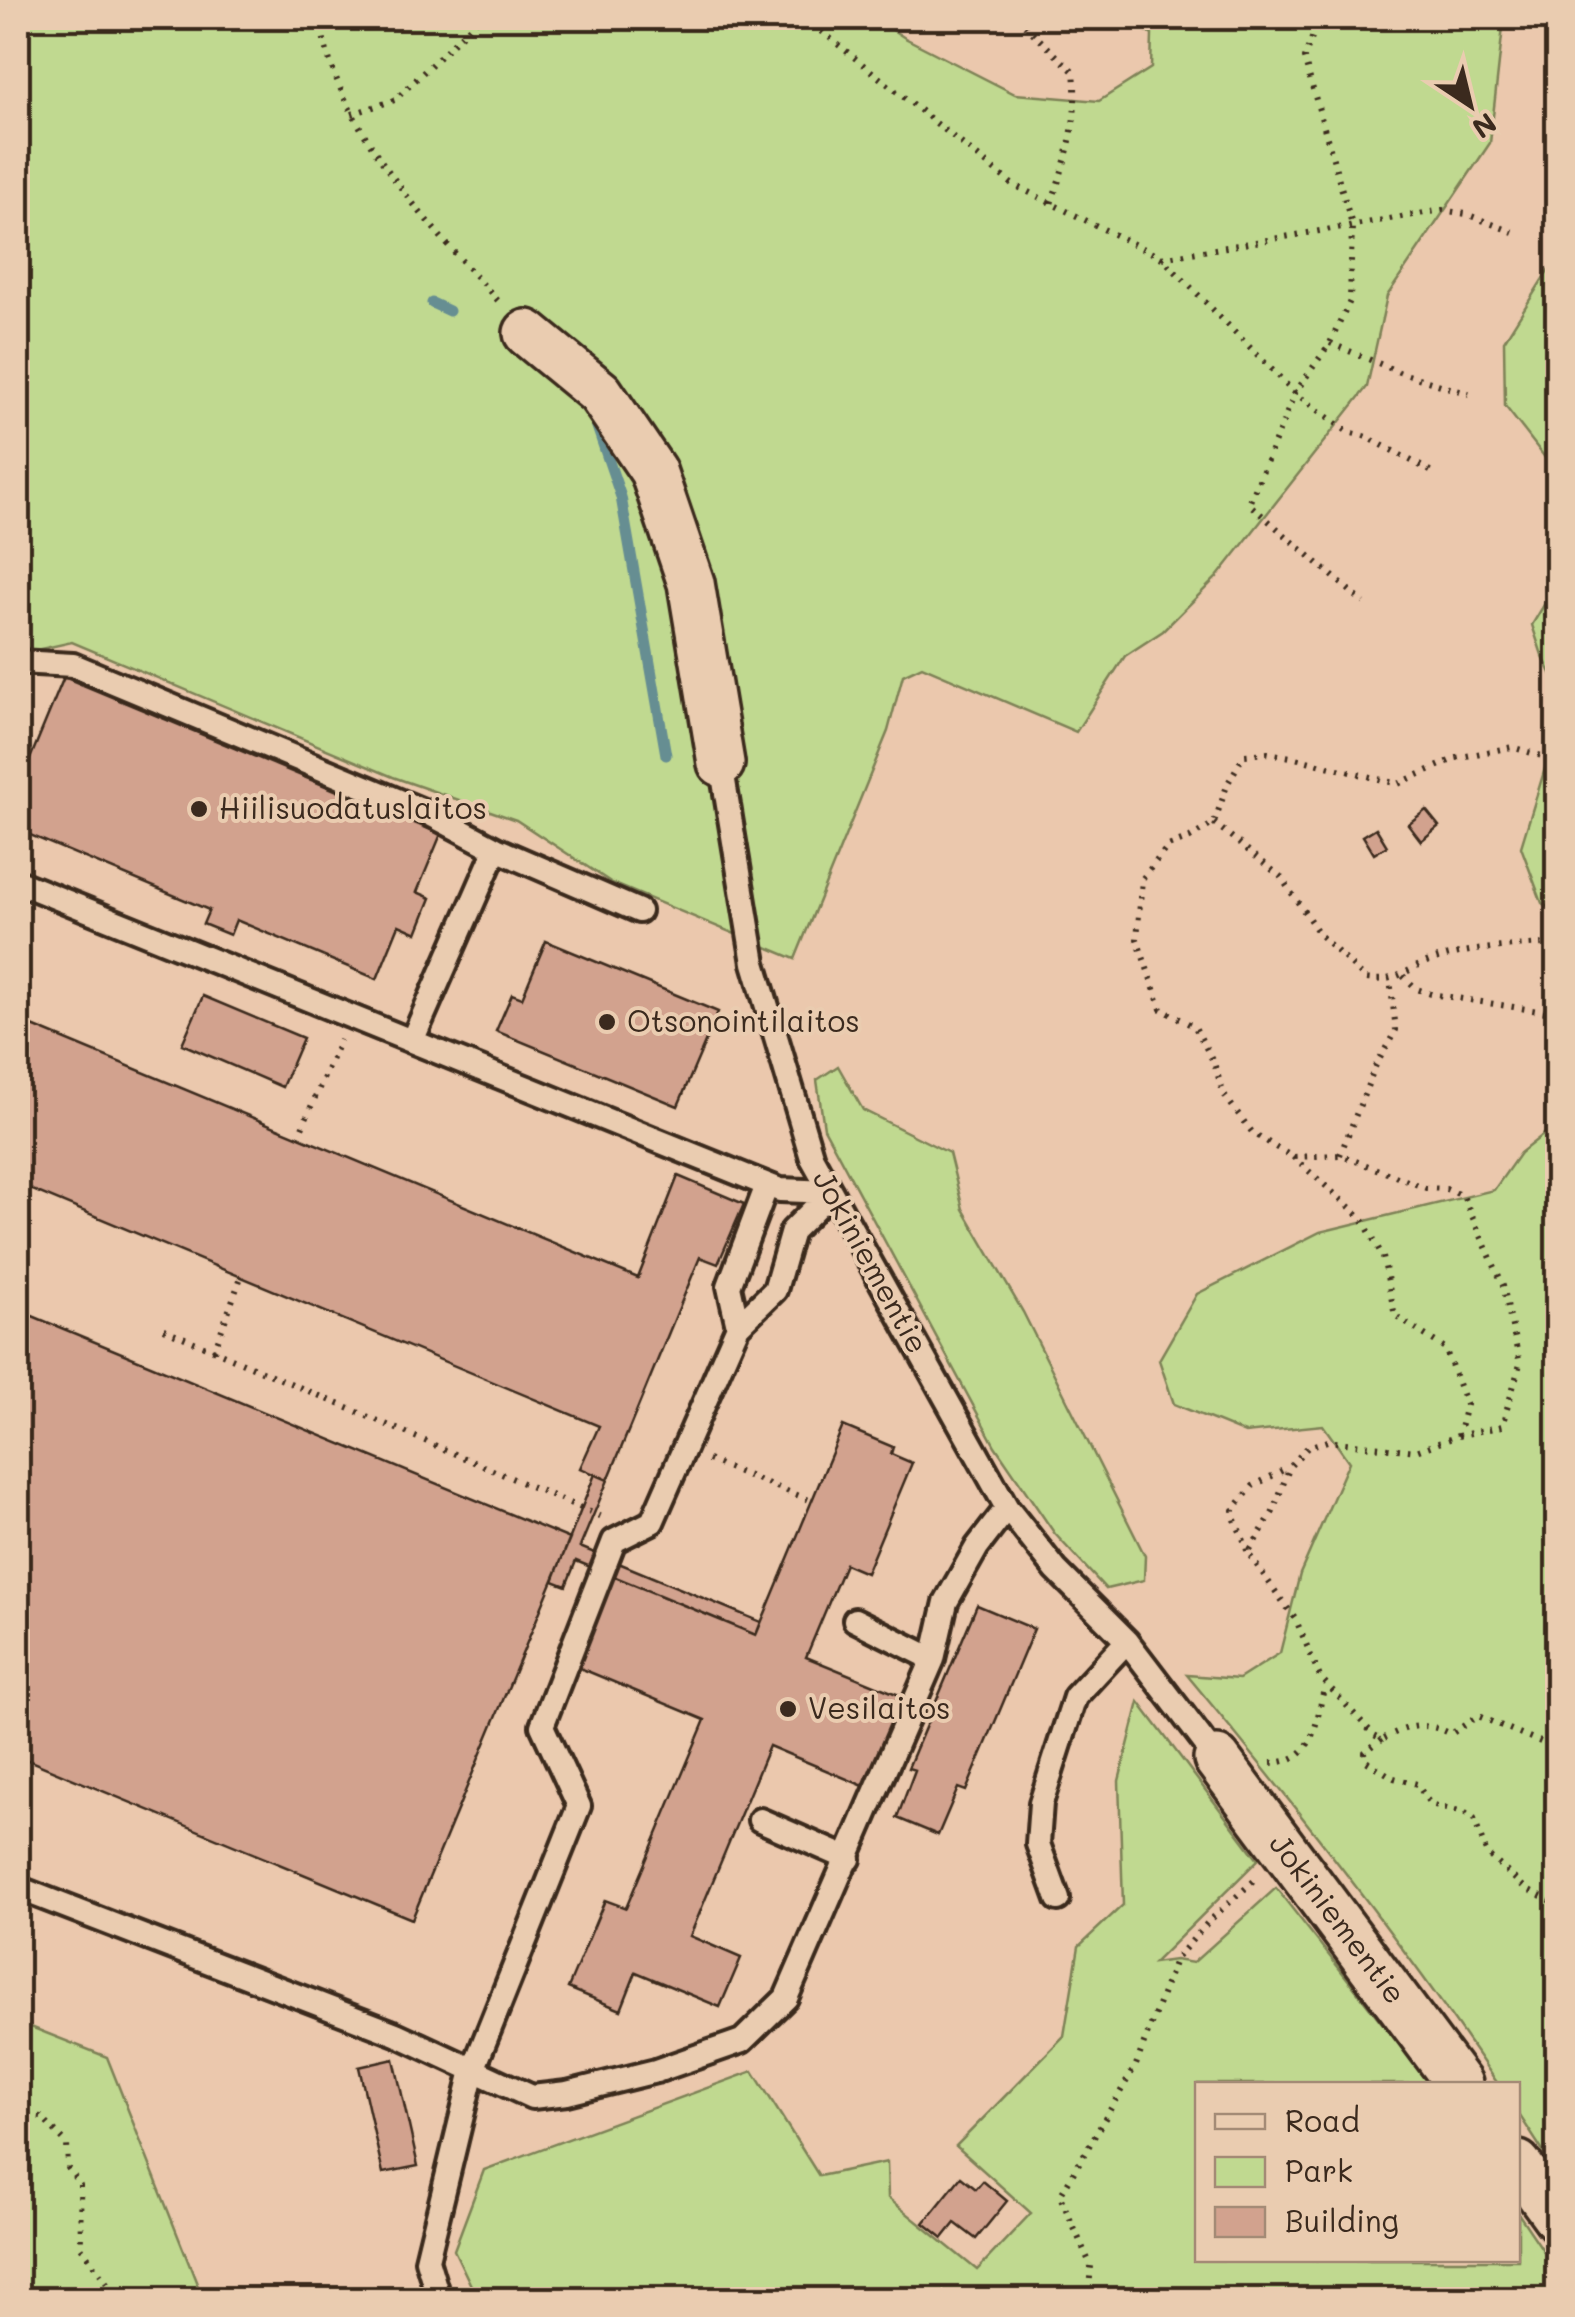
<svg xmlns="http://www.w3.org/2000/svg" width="1575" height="2317" viewBox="0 0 1575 2317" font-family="Mali,sans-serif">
<rect width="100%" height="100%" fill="#ebc8ad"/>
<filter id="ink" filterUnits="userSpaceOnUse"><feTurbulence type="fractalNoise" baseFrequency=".01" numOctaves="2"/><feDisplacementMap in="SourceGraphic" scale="20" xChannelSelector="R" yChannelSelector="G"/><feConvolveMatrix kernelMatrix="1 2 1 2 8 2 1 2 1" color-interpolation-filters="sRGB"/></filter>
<g filter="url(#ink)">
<path fill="#c0d990" stroke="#7e8257" stroke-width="2.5" d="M 18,18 L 874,18 L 905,38 L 1015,94 L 1099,101 L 1151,68 L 1152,35 L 1126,18 L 1504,18 L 1490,143 L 1387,296 L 1367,387 L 1217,577 L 1163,631 L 1125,656 L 1076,732 L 922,666 L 903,675 L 888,731 L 795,959 L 612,883 L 516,820 L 393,777 L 72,642 L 18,654 Z
M 1557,256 L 1557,473 L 1505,406 L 1504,341 Z
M 1557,583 L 1557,685 L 1542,655 L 1532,625 Z
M 1557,729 L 1557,914 L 1542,903 L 1521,847 Z
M 838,1066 L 863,1110 L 949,1153 L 963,1209 L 1023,1312 L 1145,1556 L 1144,1580 L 1106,1589 L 1055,1534 L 995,1446 L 824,1128 L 817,1080 Z
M 1548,1131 L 1558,1134 L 1557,2173 L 1518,2113 L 1518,2084 L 1498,2084 C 1402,1942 1297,1807 1187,1675 L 1239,1679 L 1280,1653 L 1300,1574 L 1349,1462 L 1323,1425 L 1245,1433 L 1174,1404 L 1159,1360 L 1197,1294 L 1320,1232 L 1494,1190 L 1520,1153 Z
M 1139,1702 L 1258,1860 L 1154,1963 L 1175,1960 L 1193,1963 L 1276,1888 L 1430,2084 L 1198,2084 L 1198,2260 L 1518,2260 L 1518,2213 L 1557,2271 L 1558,2299 L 478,2300 L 454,2250 L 484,2170 L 753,2071 L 819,2176 L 887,2162 L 888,2198 L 977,2270 L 1031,2213 L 956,2146 L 1064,2036 L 1079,1946 L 1123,1905 L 1119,1781 Z
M 18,2022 L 107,2057 L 203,2299 L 27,2299 L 18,2251 Z"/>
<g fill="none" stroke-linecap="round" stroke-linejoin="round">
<path stroke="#668e92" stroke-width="11" d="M 432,303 L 449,311
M 594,418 L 621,497 L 666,755"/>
</g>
<path fill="#d2a28e" stroke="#3b2a1e" stroke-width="2.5" d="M 64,677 L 441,834 L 417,892 L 431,898 L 417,933 L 399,925 L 377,979 L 236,920 L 230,935 L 203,924 L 209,910 L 18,830 L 18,788 Z
M 1426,810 L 1439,826 L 1421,841 L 1408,824 Z
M 1376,828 L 1387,846 L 1374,854 L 1363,836 Z
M 546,941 L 718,1012 L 678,1106 L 496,1031 L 512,994 L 522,998 Z
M 203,996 L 303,1038 L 282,1087 L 182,1044 Z
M 18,1020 L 638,1278 L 678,1176 L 744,1204 L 718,1264 L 700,1257 L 608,1480 L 580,1468 L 599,1426 L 18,1184 Z
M 18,1310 L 570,1539 L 412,1919 L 18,1756 Z
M 843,1426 L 893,1447 L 891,1454 L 912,1463 L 866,1573 L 845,1564 L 806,1657 L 904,1697 L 866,1787 L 769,1746 L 690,1936 L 741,1958 L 720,2007 L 636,1972 L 621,2010 L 568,1988 L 605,1900 L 626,1908 L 705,1720 L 575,1666 L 613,1576 L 756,1635 Z
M 595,1474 L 608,1480 L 580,1547 L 761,1622 L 756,1635 L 576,1561 L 566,1586 L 553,1581 Z
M 977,1605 L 1034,1629 L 966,1791 L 958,1788 L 938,1835 L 897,1818 L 915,1770 L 908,1768 Z
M 394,2059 L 418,2166 L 383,2173 L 359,2067 Z
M 961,2177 L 976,2189 L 983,2181 L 1007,2201 L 976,2239 L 955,2223 L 943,2238 L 924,2223 Z"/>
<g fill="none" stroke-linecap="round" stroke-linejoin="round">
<g stroke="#3b2a1e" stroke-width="30">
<path id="service" d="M 18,662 L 73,665 L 428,813 L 496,849 L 639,911
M 721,763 L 754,963 L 812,1158 L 1007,1508 L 1056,1570 L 1127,1641 L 1217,1759
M 18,882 L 780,1190 L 831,1192 L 792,1231 L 775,1290 L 738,1326 L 652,1522 L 614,1541 L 542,1726 L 579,1806 L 473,2070 L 427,2260 L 439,2300
M 412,1041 L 496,849
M 738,1326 L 729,1286 L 767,1185
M 855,1620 L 933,1659
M 760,1820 L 849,1859
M 18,1888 L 396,2034 L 532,2097 L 567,2093 L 656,2071 L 742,2041 L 786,1998 L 933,1659 L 946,1602 L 977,1547 L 1007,1508
M 1058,1899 L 1038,1844 L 1041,1803 L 1075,1697 L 1127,1641"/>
</g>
<g stroke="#3b2a1e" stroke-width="52">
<path id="minor" d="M 527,333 L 600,393 L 653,471 L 691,583 L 721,763
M 1217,1759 L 1459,2084
M 1518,2164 L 1558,2219"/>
</g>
<path stroke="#3b2a1e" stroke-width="6" stroke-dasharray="2.5 8" stroke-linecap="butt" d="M 320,18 C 334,125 430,226 501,304
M 805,18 L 1012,184 L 1162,258 L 1295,393 L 1348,432 L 1367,437 L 1434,473
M 1017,18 L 1074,72 C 1079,122 1067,157 1051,204
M 1320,18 L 1304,58 L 1352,225 L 1350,301 L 1330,343 L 1295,393 L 1249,504 L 1364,603
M 352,114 L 395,100 L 479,18
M 1162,258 L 1442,210 L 1466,214 L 1513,232
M 1330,343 L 1399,372 L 1469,394
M 1214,823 L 1280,876 L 1320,935 L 1366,979 C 1399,983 1405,969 1432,960 C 1471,947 1517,946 1558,943
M 1403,976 L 1417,989 L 1431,994 L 1558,1014
M 298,1137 L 340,1040
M 1340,1155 L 1375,1067 L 1396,1030 L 1390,979
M 1293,1157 L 1362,1218 L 1383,1257 L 1395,1316 L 1445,1348 L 1466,1405 L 1458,1436 L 1416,1451 L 1327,1441 L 1308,1447 L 1290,1466 L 1273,1512 L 1248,1553 L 1296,1620 L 1320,1677 L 1374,1735 L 1382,1739 C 1408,1726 1424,1720 1451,1734 L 1478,1716 L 1543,1743 L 1558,1758
M 164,1329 L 602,1517
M 214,1351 L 241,1277
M 1458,1436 L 1502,1426 L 1520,1364 L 1503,1285 L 1463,1196 L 1446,1189 L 1426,1188 L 1340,1155 L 1293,1157 L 1277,1148 L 1252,1132 L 1224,1095 L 1214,1063 L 1195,1027 L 1161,1009 L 1137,939 L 1142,879 L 1168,846 L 1190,838 L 1214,823 L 1228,783 L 1244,755 L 1268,753 L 1291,757 L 1398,784 L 1456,758 L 1512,747 L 1558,761
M 708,1460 L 812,1501
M 1247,1551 C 1244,1535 1235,1527 1233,1510 L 1253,1486 L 1289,1467
M 1382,1739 L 1365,1752 L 1366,1761 L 1394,1778 L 1417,1784 L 1430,1804 L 1464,1812 L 1474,1819 L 1487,1854 L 1525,1888 L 1558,1904
M 1271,1763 C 1317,1761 1315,1722 1325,1685
M 18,2114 L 41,2117 L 67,2144 L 68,2168 L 80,2185 L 81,2247 L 119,2300
M 1088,2300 L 1091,2266 L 1060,2196 L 1136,2065 L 1175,1960 L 1209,1921 L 1256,1879"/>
<use href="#service" stroke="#eaccb0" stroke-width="22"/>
<use href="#minor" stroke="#eaccb0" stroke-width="45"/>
</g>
</g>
<g fill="#3b2a1e" stroke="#eaccb0" stroke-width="4">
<circle cx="199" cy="809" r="10"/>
<circle cx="607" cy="1022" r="10"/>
<circle cx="788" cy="1709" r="10"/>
</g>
<g text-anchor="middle" stroke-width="8" stroke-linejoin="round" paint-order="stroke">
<g font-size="30" fill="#3b2a1e" stroke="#eaccb0" text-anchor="start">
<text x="219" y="819">Hiilisuodatuslaitos</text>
<text x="627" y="1032">Otsonointilaitos</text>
<text x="808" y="1719">Vesilaitos</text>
</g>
<g font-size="30" fill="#3b2a1e" stroke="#eaccb0">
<text transform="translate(870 1262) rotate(61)" y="10">Jokiniementie</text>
<text transform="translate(1337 1919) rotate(53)" y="10">Jokiniementie</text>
</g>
</g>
<rect width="1575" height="2317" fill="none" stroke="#eaccb0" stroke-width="60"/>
<rect x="30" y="30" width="1515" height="2257" fill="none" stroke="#3b2a1e" stroke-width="4" filter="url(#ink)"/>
<rect x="1195" y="2082" width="325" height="180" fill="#eaccb0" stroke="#a48b76" stroke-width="2.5"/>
<rect x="1215" y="2114" width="50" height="15" fill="#eaccb0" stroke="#a48b76" stroke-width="2.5"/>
<text x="1285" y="2132" font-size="30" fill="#3b2a1e">Road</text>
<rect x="1215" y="2157" width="50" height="30" fill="#c0d990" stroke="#a48b76" stroke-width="2.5"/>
<text x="1285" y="2182" font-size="30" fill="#3b2a1e">Park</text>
<rect x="1215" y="2207" width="50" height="30" fill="#d2a28e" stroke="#a48b76" stroke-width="2.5"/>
<text x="1285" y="2232" font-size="30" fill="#3b2a1e">Building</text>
<g transform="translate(1470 105) rotate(145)" stroke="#eaccb0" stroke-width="8" paint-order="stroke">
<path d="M0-8L18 38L0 25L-18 38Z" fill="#3b2a1e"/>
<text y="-15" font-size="28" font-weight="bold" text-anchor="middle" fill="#3b2a1e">N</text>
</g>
</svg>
